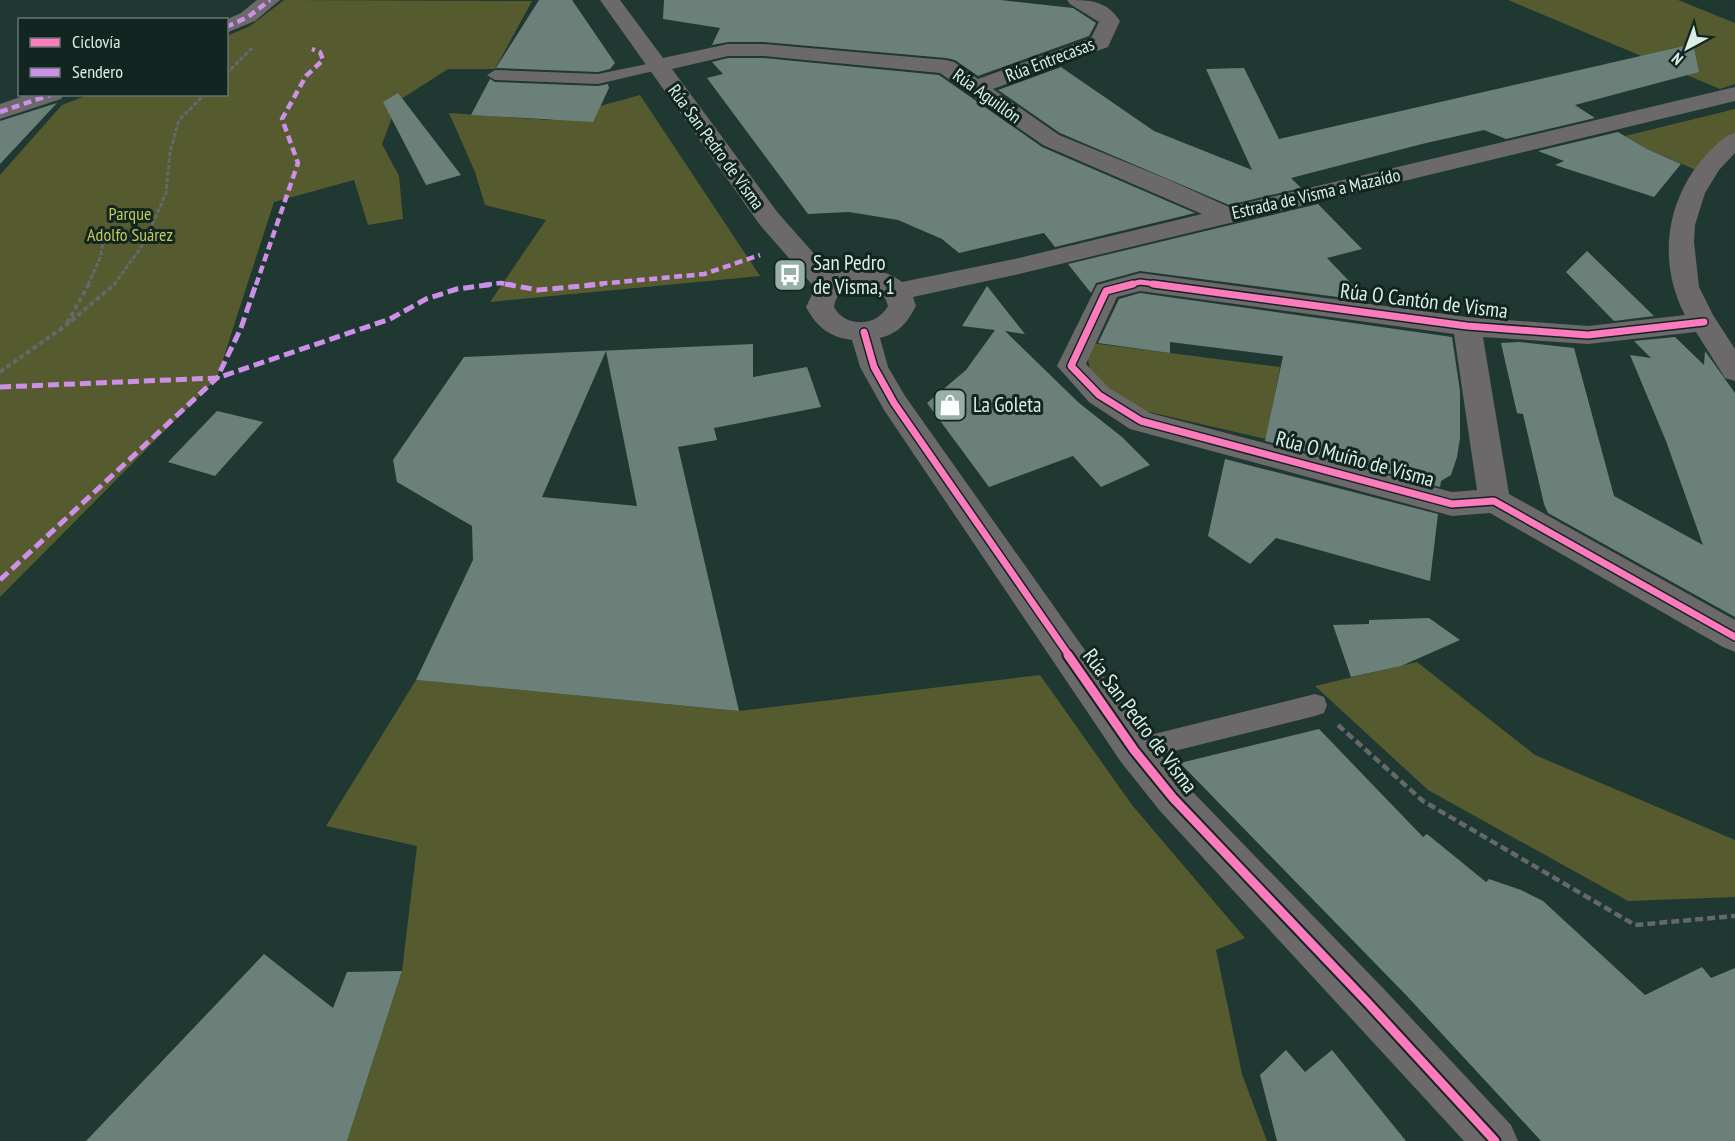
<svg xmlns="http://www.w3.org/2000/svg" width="1735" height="1141" viewBox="0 0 1735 1141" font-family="'PT Sans Narrow',sans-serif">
<rect width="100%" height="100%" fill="#203832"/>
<path fill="#555b2e" d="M 284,0 L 532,1 L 495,69 L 448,69 L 398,101 L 382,144 L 399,176 L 403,219 L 368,225 L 354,180 L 274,202 L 217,378 L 0,597 L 0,175 L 62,105 L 88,95 L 226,94 L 227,36 L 250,26 Z
M 1508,0 L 1678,0 L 1735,23 L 1735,84 L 1720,89 Z
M 640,95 L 760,276 L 490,302 L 546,220 L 485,205 L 475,172 L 449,113 L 549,120 Z
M 1735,109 L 1735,135 L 1696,170 L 1647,149 L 1625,136 Z
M 1091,343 L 1280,367 L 1266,439 L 1136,409 L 1111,394 L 1090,369 L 1087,355 Z
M 1417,662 L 1535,755 L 1735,840 L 1735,897 L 1628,901 L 1428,790 L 1315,686 Z
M 1040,675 L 1132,805 L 1245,938 L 1216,950 L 1242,1074 L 1267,1141 L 347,1141 L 402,971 L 417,846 L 326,826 L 416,680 L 739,711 Z"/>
<path fill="#6c807a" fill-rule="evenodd" d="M 539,0 L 572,0 L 615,63 L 610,69 L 598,72 L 496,68 Z
M 664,0 L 1001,0 L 1073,8 L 1096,23 L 1089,36 L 978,76 L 955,60 L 946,58 L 764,42 L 728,42 L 712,45 L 720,28 L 663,19 Z
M 1693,44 L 1699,72 L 1575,105 L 1595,118 L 1506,139 L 1484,130 L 1422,144 L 1291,178 L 1301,188 L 1229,205 L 1060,133 L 998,90 L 1061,67 L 1154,131 L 1252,170 L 1206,69 L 1244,68 L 1279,139 Z
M 728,58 L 764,58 L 939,75 L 1042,147 L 1195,213 L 1055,247 L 1044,233 L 959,253 L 942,239 L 898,220 L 849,212 L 808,214 L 707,78 L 723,74 L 712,62 Z
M 490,79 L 495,82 L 598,86 L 608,84 L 609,88 L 593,122 L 471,115 Z
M 398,93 L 461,175 L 426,185 L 383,102 Z
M 57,103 L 0,164 L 0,121 Z
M 1618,132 L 1647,149 L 1681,164 L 1654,197 L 1555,165 L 1564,161 L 1538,151 Z
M 1318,204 L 1362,249 L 1327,258 L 1368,301 L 1140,271 L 1096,283 L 1091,293 L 1068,264 Z
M 1587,251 L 1654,316 L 1614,321 L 1566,272 Z
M 987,286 L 1025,334 L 1005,331 L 1079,403 L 1122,437 L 1150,465 L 1101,487 L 1073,456 L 989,487 L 927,403 L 966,370 L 995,330 L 962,326 Z
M 1140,293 L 1452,337 L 1460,391 L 1460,438 L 1457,457 L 1451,475 L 1441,481 L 1440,487 L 1265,441 L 1283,356 L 1170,342 L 1170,353 L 1098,343 L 1119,299 Z
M 1675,337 L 1704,365 L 1705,351 L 1735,393 L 1735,617 L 1548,513 L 1544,504 L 1523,414 L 1517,413 L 1501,343 L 1519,342 L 1574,348 L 1614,496 L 1703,545 L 1666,441 L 1630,355 L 1651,358 L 1634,341 Z
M 753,344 L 753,377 L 807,367 L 821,407 L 714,428 L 717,440 L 678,447 L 739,711 L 416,680 L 473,560 L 472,526 L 397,482 L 393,460 L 464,357 ZM 606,351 L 637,506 L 542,497 Z
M 217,411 L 263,422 L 215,476 L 168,462 Z
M 1225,459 L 1438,514 L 1430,581 L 1276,538 L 1250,564 L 1208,536 Z
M 1429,618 L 1460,640 L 1401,666 L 1351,677 L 1333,625 L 1369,624 L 1369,620 Z
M 1319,729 L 1423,837 L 1427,834 L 1486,882 L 1489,879 L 1521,890 L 1543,901 L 1645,995 L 1702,967 L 1711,978 L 1735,968 L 1735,1141 L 1541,1141 L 1406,995 L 1180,763 Z
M 264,954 L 333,1008 L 347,972 L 402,971 L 347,1141 L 86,1141 Z
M 1286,1050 L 1305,1072 L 1332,1050 L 1406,1141 L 1277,1141 L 1260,1075 Z"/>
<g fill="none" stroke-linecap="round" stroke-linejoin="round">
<path stroke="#646868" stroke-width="3" stroke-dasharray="4.5 2" stroke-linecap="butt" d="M 226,74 L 253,47
M 88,285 L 100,258 L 105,234 L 99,227
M 114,285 L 144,243 L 166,193 L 170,152 L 179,120 L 205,94"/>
<path stroke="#646868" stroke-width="4" stroke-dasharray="5 3" stroke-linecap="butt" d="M 67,323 L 89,284
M 0,372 L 65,326 L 115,284"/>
<path stroke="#646868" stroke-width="4.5" stroke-dasharray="8 4" stroke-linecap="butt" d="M 1338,725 L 1423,801 L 1635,925 L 1735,916"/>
<path fill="#6b696a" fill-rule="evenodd" d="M 657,62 L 664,66 L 662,69 L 598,84 L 495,80 L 487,75 L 495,70 L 598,74 Z
M 1315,694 L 1324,697 L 1327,705 L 1324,713 L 1315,716 L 1134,761 L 1125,758 L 1121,750 L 1125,742 L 1134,739 Z"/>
<path fill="#6b696a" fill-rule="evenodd" d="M 257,0 L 280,0 L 255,21 L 226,33 L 225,20 L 241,13 Z
M 600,0 L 620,0 L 663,58 L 728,44 L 764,44 L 946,60 L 954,62 L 978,79 L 1091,38 L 1099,22 L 1070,4 L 1067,0 C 1090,0 1106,0 1120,21 L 1108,47 L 993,89 L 1059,135 L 1167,179 L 1229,207 L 1735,87 L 1735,101 L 1019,274 L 913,297 L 916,306 C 907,323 899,333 880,338 L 888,367 L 905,396 L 1147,738 L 1186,785 L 1382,987 L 1511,1125 L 1518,1141 L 1464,1141 L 1160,811 L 1121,762 L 884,410 L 860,367 L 852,340 C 829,337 817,327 806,307 L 815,288 L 760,225 ZM 728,56 L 764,56 L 940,73 L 1043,145 L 1202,214 L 1019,258 L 902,282 C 882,266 856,267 832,274 L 778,213 L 672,69 ZM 851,286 C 868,284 884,289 888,306 C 877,327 845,328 834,307 C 836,295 841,291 851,286 Z
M 29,94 L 64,94 L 61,99 L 0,119 L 0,104 Z
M 1735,133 L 1735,153 L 1719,170 L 1705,193 L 1695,225 L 1694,242 L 1699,287 L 1713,315 L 1735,349 L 1735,381 L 1725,378 L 1696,332 L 1588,344 L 1483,337 L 1509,494 L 1735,620 L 1735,652 L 1723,647 L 1490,513 L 1452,516 L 1130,429 L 1089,402 L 1057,366 L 1097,285 L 1140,273 L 1467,317 L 1588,326 L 1685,315 C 1657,262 1666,199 1706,155 C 1715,146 1723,136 1735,133 ZM 1140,291 L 1454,334 L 1477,490 L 1452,492 L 1150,413 L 1109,388 L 1086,364 L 1117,297 Z"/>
<path stroke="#ce8fe9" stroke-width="4.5" stroke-dasharray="8 4.5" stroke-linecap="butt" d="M 226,27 L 248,17 L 270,0
M 0,112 L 53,94
M 256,285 L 298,163 L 282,119 L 306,76 L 323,60 L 320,52 L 312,49
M 484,285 L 501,283 L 513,285
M 587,285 L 704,274 L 760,255"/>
<path stroke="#ce8fe9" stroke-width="5" stroke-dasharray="11 5" stroke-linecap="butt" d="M 505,284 L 538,290 L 603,284
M 0,387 L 217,378 L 390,319 L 426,299 L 457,289 L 495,284
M 0,580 L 217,378 L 241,328 L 256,284"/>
<g stroke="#132520" stroke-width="8">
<path id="cycleway-far2" d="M 1128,285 L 1140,282 L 1164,285"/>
</g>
<g stroke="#132520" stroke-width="10">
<path id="cycleway-far1" d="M 1133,284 L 1106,291 L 1071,366 L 1099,395 L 1141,421 L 1452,504 L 1494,501 L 1735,637
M 1153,284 L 1467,326 L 1588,335 L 1704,322
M 864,332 L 874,367 L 894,403 L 1070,657"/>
</g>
<g stroke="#132520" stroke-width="13">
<path id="cycleway" d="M 1068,655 L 1134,750 L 1173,798 L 1367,1002 L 1495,1141"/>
</g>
<use href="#cycleway-far2" stroke="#fd7abc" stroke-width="5"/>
<use href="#cycleway-far1" stroke="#fd7abc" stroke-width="7"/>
<use href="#cycleway" stroke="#fd7abc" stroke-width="9"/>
</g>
<defs>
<g id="bus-square" transform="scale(1.725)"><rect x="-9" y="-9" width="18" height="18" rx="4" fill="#98b0a8" stroke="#132520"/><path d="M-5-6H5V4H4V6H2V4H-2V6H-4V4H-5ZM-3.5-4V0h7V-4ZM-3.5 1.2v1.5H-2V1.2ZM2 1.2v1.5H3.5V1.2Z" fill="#fff"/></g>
<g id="shop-square" transform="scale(1.725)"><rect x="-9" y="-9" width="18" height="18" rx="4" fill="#98b0a8" stroke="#132520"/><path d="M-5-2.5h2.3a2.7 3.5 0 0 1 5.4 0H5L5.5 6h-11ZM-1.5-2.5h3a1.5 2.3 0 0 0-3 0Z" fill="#fff"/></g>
</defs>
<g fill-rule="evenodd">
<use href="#bus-square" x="790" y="275"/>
<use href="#shop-square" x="950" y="405"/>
</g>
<g text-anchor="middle" stroke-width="6" stroke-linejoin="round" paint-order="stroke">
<g font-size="18" fill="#d8f0e8" stroke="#132520">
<text transform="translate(1050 60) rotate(-21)" y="6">Rúa Entrecasas</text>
<text transform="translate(987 96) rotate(36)" y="6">Rúa Aguillón</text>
<text transform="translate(716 147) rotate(54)" y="6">Rúa San Pedro de Visma</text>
<text transform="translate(1316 194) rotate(-13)" y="6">Estrada de Visma a Mazaído</text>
</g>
<g font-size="18" fill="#c2ca56" stroke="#132520">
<text x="130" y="220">Parque<tspan x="130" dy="21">Adolfo Suárez</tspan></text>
</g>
<g font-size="21" fill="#d8f0e8" stroke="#132520" text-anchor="start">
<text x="813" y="270">San Pedro<tspan x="813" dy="24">de Visma, 1</tspan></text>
<text x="973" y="412">La Goleta</text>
</g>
<g font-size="21" fill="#d8f0e8" stroke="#132520">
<text transform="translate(1424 301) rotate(7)" y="7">Rúa O Cantón de Visma</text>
<text transform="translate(1355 459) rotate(15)" y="7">Rúa O Muíño de Visma</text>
<text transform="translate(1140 721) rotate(53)" y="7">Rúa San Pedro de Visma</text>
</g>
</g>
<rect x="18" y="18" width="210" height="78" fill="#132520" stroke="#627670" stroke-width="1.5"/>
<rect x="30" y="38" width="30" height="9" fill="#fd7abc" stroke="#627670" stroke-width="1.5"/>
<text x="72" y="48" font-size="18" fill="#d8f0e8">Ciclovía</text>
<rect x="30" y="68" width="30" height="9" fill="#ce8fe9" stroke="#627670" stroke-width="1.5"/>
<text x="72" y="78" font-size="18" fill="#d8f0e8">Sendero</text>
<g transform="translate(1687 48) rotate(221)" stroke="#132520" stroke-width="4.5" paint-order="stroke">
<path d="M0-4.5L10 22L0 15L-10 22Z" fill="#d8f0e8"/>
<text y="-9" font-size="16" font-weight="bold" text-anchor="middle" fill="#d8f0e8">N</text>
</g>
</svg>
